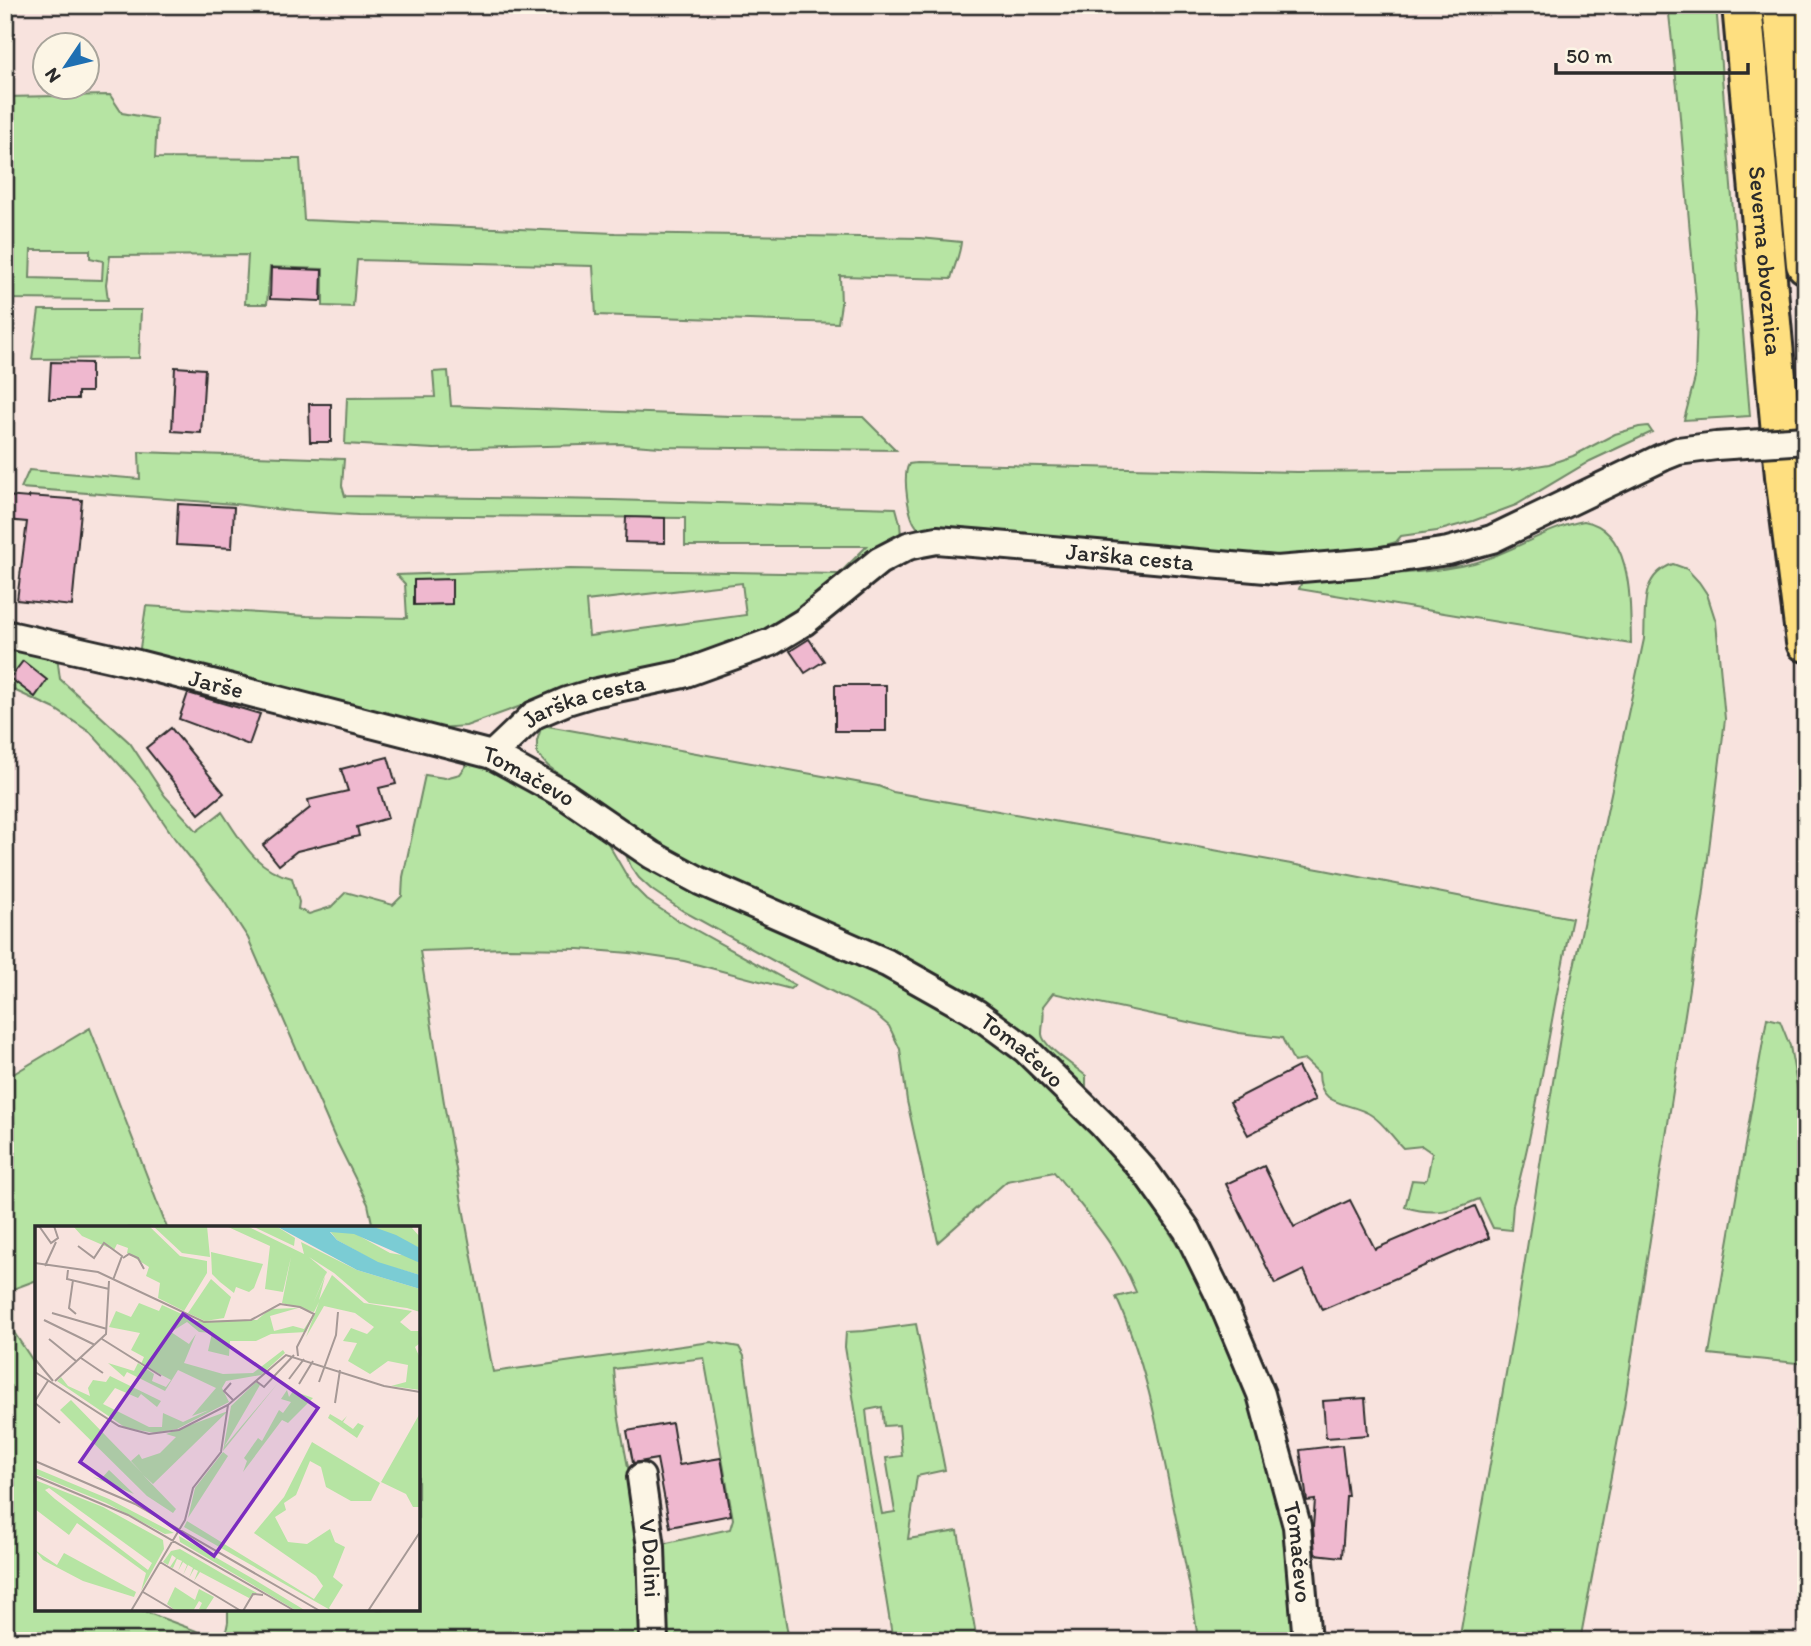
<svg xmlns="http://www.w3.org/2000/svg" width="1811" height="1646" viewBox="0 0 1811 1646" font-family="Itim,sans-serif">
<rect width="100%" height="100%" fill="#f8e3de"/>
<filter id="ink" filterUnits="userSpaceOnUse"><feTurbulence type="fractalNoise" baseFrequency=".0143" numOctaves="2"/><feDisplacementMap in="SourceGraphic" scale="14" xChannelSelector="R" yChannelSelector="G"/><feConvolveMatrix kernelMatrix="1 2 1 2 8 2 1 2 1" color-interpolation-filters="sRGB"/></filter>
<g filter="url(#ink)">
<path fill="#b6e4a3" stroke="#708867" stroke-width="2" fill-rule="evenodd" d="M 1668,5 L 1716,5 L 1750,416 L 1684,420 L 1695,378 L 1697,313 L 1679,106 Z
M 110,95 L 122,113 L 157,119 L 155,158 L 300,159 L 304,220 L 615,233 L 920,238 L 961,242 C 960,255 954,266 951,279 L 840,276 L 841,304 L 838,323 L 596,315 L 593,266 L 357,260 L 353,307 L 323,306 L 323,269 L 270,267 L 267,304 L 245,304 L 248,255 L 110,256 L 106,284 L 108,300 L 9,299 L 5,238 L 5,97 ZM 31,250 L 90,250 L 90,258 L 103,261 L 102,280 L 30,278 Z
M 39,310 L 141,310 L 139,358 L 32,359 Z
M 448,371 L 451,406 L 732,416 L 863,417 L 896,450 L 660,447 L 620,444 L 434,449 L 345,444 L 347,398 L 435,397 L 433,372 Z
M 1648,426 L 1652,432 L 1590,461 L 1516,505 L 1473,521 L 1437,531 L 1401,536 L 1396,542 L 1365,551 L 1281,559 L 918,528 C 908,519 902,476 909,464 L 916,463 L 1297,472 L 1511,470 L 1549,464 L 1573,456 L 1615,434 L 1639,427 Z
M 139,452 L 344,459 L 342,486 L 345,496 L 611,500 L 896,508 L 900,523 L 901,536 L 819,598 L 742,645 L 546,697 L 466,726 L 439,728 L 384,720 L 303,697 L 281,685 L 270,683 L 259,687 L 146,659 L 140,648 L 146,606 L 307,616 L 407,618 L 405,584 L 397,575 L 570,569 L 839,574 L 867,546 L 685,546 L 685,518 L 358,515 L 291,511 L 235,504 L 21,488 L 29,470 L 140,479 ZM 742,583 L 746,615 L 589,636 L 586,601 Z
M 1584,521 C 1634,530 1630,605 1631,644 L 1299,589 L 1303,579 C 1359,575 1419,576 1474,563 C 1512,553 1545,528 1584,521 Z
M 1673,564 L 1687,569 L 1699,582 L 1707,594 L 1716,622 L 1725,719 L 1703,898 L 1624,1407 L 1580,1641 L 1459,1641 L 1519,1299 L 1563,1018 L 1644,639 C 1646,609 1639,576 1673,564 Z
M 5,642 L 57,656 L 60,679 L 130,743 L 165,796 L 197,831 L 222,812 C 242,842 255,869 292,878 L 299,902 L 298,909 L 309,914 L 331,907 L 346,892 L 393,905 L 402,896 L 403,877 L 425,775 L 445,778 L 460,774 L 469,762 L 507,775 L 582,817 L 606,840 L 632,885 L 647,900 L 674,918 L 795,985 L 790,989 L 684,961 L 630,953 L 579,949 L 506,948 L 420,951 L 445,1109 L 493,1372 L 711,1342 L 739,1347 L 744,1356 L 755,1438 L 789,1641 L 660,1641 L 662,1544 L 730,1529 L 733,1519 L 704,1358 L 614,1369 L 618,1414 L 644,1552 L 646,1641 L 224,1641 L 228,1622 L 228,1609 L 418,1609 L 418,1228 L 373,1228 L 368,1204 L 335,1138 L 248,938 L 220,895 L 175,839 L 139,786 L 91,733 L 55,709 L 5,686 Z
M 542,725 L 878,786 L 893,792 L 1324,870 L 1572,918 C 1551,1014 1539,1110 1513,1205 L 1511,1230 L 1493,1228 L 1479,1199 C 1451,1211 1435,1216 1405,1207 L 1412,1180 L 1424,1181 L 1427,1179 L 1432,1153 L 1422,1146 L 1403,1148 C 1393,1138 1383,1122 1371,1115 C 1350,1101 1319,1109 1319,1073 L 1305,1060 L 1294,1062 L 1282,1038 L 1239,1033 L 1053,993 L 1043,1006 C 1045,1018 1042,1023 1042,1034 C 1042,1046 1076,1067 1086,1076 L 1086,1096 L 914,966 L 803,911 L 756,894 L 686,862 L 664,849 L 548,766 L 537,754 L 537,741 Z
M 624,850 C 744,907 871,958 981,1033 C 1071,1096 1155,1194 1204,1293 C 1221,1328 1235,1364 1248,1401 C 1262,1443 1276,1485 1283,1530 C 1289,1567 1290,1604 1292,1641 L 1198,1641 C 1193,1595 1182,1549 1173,1504 C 1159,1434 1146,1362 1116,1297 L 1136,1292 C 1118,1246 1084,1210 1054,1172 L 1007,1181 L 938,1242 L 907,1101 L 900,1049 L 889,1026 L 874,1013 L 792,971 L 683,911 L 652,890 L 639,878 L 631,867 Z
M 1767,1018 L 1780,1021 L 1790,1046 L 1806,1135 L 1806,1364 L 1709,1354 Z
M 90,1028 L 167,1228 L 37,1228 L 37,1280 L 5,1292 L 5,1079 Z
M 5,1319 L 37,1367 L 37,1609 L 138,1609 L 223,1641 L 5,1641 Z
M 916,1324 L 945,1470 L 917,1476 L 908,1539 L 958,1531 L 977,1641 L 893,1641 L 845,1347 L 846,1332 L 864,1331 ZM 882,1407 L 884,1426 L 899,1425 L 902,1456 L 886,1458 L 895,1512 L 882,1514 L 871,1455 L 866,1410 Z"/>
<path fill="#efb8cf" stroke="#2b2b2b" stroke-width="2" d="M 271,268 L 322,270 L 321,301 L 270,299 Z
M 51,362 L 91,363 L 91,392 L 78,392 L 78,399 L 49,399 Z
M 175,367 L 205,369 L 201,433 L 172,431 Z
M 309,404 L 331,404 L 331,442 L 310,442 Z
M 5,496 L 29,498 L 29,496 L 82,500 L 72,606 L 17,600 L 27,522 L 5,520 Z
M 178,504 L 234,507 L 232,548 L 176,545 Z
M 626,517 L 665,518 L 665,543 L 625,542 Z
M 452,579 L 452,604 L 414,605 L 414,580 Z
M 809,639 L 824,661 L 805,673 L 790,651 Z
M 23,661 L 47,680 L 35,697 L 10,678 Z
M 835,685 L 886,685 L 886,731 L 835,731 Z
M 188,693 L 260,714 L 249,745 L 179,719 Z
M 171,728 L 224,793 L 199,814 L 146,748 Z
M 388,757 L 396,784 L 379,788 L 388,818 L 357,827 L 359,836 L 297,851 L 279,865 L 263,845 L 310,808 L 308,800 L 348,791 L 341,769 Z
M 1298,1067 L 1315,1100 L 1248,1135 L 1230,1102 Z
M 1264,1166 L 1294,1227 L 1350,1200 L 1375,1249 L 1475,1206 L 1489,1238 L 1322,1310 L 1304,1270 L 1275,1284 L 1226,1184 Z
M 1365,1398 L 1368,1435 L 1326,1438 L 1323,1401 Z
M 672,1423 L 679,1465 L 721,1458 L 731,1515 L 670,1527 L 657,1459 L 633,1463 L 627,1431 Z
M 1342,1445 L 1348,1496 L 1346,1496 L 1342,1557 L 1315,1554 L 1313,1527 L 1315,1500 L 1307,1501 L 1300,1450 Z"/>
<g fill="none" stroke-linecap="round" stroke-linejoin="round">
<g stroke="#2b2b2b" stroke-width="32">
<g id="street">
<path id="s1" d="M 5,634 L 138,664 L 492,755 L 563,794 L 652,855 L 700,881 L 887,963 L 976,1013 L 1025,1049 L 1103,1125 L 1147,1174 L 1187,1230 L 1220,1297 L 1261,1394 L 1297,1526 L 1307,1641"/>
<path id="s2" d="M 492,755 L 534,715 L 567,701 L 593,693 L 683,674 L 771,642 L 804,622 L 879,561 L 908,546 L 921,543 L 937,540 L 985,544 L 1277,570 L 1374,562 L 1448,551 L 1492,539 L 1663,457 L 1678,451 L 1716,446"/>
<path id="s3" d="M 641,1477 L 651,1547 L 654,1641"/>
</g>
</g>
<g stroke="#2b2b2b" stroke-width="44">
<g id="highway">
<path id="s4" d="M 1742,5 L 1785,476 L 1806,642"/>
<path d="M 1782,5 L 1806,264"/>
</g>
</g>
<use href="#street" stroke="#fcf5e5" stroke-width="26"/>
<use href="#highway" stroke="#fedf80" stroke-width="38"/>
<g stroke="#2b2b2b" stroke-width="32" stroke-linecap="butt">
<path id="street-bridge" d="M 1716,446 L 1806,440"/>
</g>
<use href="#street-bridge" stroke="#fcf5e5" stroke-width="26"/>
</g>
</g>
<g text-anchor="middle" stroke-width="5" stroke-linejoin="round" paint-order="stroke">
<g font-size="24" fill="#2b2b2b" stroke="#fcf5e5">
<text dy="8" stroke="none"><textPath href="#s4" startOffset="257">Severna obvoznica</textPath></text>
<text dy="8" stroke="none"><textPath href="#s2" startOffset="698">Jarška cesta</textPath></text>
<text dy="8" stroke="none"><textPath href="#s1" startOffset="217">Jarše</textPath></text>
<text dy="8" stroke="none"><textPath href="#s2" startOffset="110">Jarška cesta</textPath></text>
<text dy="8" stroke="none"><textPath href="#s1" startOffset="544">Tomačevo</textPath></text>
<text dy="8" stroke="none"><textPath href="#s1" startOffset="1111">Tomačevo</textPath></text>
<text dy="8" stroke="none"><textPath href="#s1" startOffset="1699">Tomačevo</textPath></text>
<text dy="8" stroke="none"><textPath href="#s3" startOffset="82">V Dolini</textPath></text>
</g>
</g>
<g transform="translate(35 1226)">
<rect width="385" height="385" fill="#f8e3de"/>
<path d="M 38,0 L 114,0 L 145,30 L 172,35 L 172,47 L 149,85 L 123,72 L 125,57 L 111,50 L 114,41 L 92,27 L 93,22 L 82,18 L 79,24 L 47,10 ZM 118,0 L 172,0 L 175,31 L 147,27 ZM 191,0 L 212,0 L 269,28 L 266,16 L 322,44 L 385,63 L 385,86 L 372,82 L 334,77 L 299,47 L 274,31 L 292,46 L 278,78 L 291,47 L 284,74 L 297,49 L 329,77 L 377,85 L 365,96 L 376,105 L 385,105 L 385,117 L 380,121 L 385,132 L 385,164 L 356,160 L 371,156 L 373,139 L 353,135 L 335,148 L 313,135 L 322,117 L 308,115 L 316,102 L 332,108 L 339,101 L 320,87 L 289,80 L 271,111 L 284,76 L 279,86 L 247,77 L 256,31 L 248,66 L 230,63 L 235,20 ZM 217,0 L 241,0 L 260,12 L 259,20 ZM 336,0 L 380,0 L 377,2 L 385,11 L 385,22 ZM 295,5 L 319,7 L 355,27 L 373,30 L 385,37 L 385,49 L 343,37 L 302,14 ZM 176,26 L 228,38 L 219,62 L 214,66 L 201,61 L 199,67 L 185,56 L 177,48 ZM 176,53 L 196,71 L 189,92 L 170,95 L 153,87 ZM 104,77 L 124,85 L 127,79 L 162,95 L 222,94 L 235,83 L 263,82 L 235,90 L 239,105 L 258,100 L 269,103 L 278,89 L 271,106 L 236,108 L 221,115 L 195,115 L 194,130 L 173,125 L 177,107 L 164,106 L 152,96 L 136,106 L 154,118 L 161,108 L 149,137 L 188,148 L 218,147 L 248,124 L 250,127 L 226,149 L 191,155 L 187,162 L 194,176 L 142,203 L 120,207 L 91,202 L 22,155 L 26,151 L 33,160 L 55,170 L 53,162 L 58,154 L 71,156 L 75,150 L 126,175 L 122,181 L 106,168 L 103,172 L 80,162 L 68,178 L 114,201 L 127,201 L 128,187 L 148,196 L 174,184 L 157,190 L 181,162 L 143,144 L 130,165 L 92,146 L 89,151 L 73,137 L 99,145 L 103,137 L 119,148 L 117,155 L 131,161 L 136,154 L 106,138 L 109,131 L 96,124 L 105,107 L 74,101 L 81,85 L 96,91 ZM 221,156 L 225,159 L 189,221 L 243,157 L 188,225 L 196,180 ZM 252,164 L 254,171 L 258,165 L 278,172 L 253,197 L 247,194 L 208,246 L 212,235 L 209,232 L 223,212 L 227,215 L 244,184 L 248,187 L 256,176 L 246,173 ZM 36,174 L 108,248 L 96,235 L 104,228 L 107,233 L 125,227 L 141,211 L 131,208 L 193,185 L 118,258 L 108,249 L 141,283 L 138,287 L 112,270 L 25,184 ZM 385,187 L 385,281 L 378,281 L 371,268 L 346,256 ZM 295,188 L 307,195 L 312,190 L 308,196 L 318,203 L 323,197 L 329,200 L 322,212 L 293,192 ZM 277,216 L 345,257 L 336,275 L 316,275 L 291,261 L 286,241 L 275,235 L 261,269 L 249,277 L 251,284 L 240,291 L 253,316 L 272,318 L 295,303 L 300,316 L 310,321 L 298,351 L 308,359 L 294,382 L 297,385 L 149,301 L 152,295 L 279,373 L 288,360 L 281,350 L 219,307 L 249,271 ZM 188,226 L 193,230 L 153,292 L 160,262 ZM 0,242 L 74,273 L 139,307 L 130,308 L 71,277 L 0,248 ZM 74,244 L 99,268 L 58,251 L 66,253 ZM 0,254 L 68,281 L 128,314 L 129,323 L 106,365 L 111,347 L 42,297 L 34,309 L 0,283 ZM 14,262 L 117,337 L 113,344 L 20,273 L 10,264 ZM 144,310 L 220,354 L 271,385 L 262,385 L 145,316 ZM 145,323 L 188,348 L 222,367 L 214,372 L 165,346 L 159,355 L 163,345 L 159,343 L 154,352 L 158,342 L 153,339 L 148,349 L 152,339 L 148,336 L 143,345 L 147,335 L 142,333 L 138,342 L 135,341 L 141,332 L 137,329 L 133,339 L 128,336 L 136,325 ZM 0,324 L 22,339 L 29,327 L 101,366 L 99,371 L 48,355 L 8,334 ZM 140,361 L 160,374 L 164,363 L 179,371 L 170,385 L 164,383 L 167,377 L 164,375 L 158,385 L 141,385 L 132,378 Z" fill="#b6e4a3" fill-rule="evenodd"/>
<path d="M 241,0 L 336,0 L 361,9 L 385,22 L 385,37 L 319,8 L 295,6 L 302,14 L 343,36 L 385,49 L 385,63 L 322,44 Z" fill="#7bccd4"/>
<path fill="none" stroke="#a69996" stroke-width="2" d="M 4,0 L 16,17 L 23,12 L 19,0M 43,20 L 59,32 L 69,17 L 87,30 L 78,54M 88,32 L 94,28 L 103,32 L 109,43M 0,37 L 63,46 L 169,96 L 216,94 L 245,78 L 265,81 L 279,88 L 262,121 L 263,130M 10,40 L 21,16M 33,44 L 32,53 L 74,63M 38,54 L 34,82 L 41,88M 17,87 L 72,103M 9,94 L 60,119M 14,113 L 41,135M 67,113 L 126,150M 46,132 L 68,147M 0,133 L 18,155M 0,146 L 84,200 L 114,208 L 144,204 L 193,179 L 251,129 L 349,160 L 385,166M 254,153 L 269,133M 20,155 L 71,108 L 74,55M 221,155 L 229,161 L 259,129M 284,156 L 301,109 L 303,86M 196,157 L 189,165 L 198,174M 264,158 L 278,135M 0,175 L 13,155M 0,177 L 25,197M 300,177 L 305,144M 0,235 L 100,278 L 285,385M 0,250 L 93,289 L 260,385M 125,336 L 206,385M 108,366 L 140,385M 96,385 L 150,294 L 158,262 L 186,226 L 193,179M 208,385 L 218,368 L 228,369M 333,385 L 385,306"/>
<path fill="#7b2cbf" fill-opacity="0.15" stroke="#7b2cbf" stroke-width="3.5" d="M 148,88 L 283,182 L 179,330 L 45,236 Z"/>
<rect width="385" height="385" fill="none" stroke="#2b2b2b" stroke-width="3.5"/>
</g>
<rect width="1811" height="1646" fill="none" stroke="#fcf5e5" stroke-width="28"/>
<rect x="14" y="14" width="1783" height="1618" fill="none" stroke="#2b2b2b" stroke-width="2.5" filter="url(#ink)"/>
<g transform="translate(66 66) rotate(235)"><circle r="33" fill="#fcf5e5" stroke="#a8a49b" stroke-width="2"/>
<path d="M0-5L12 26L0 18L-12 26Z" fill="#1f6fb2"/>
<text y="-10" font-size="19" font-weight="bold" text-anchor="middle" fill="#2b2b2b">N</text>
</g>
<path d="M1556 63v10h192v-10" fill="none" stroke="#2b2b2b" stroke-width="3.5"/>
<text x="1566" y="63" font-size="21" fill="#2b2b2b" stroke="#fcf5e5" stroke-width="5" paint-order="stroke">50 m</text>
</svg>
